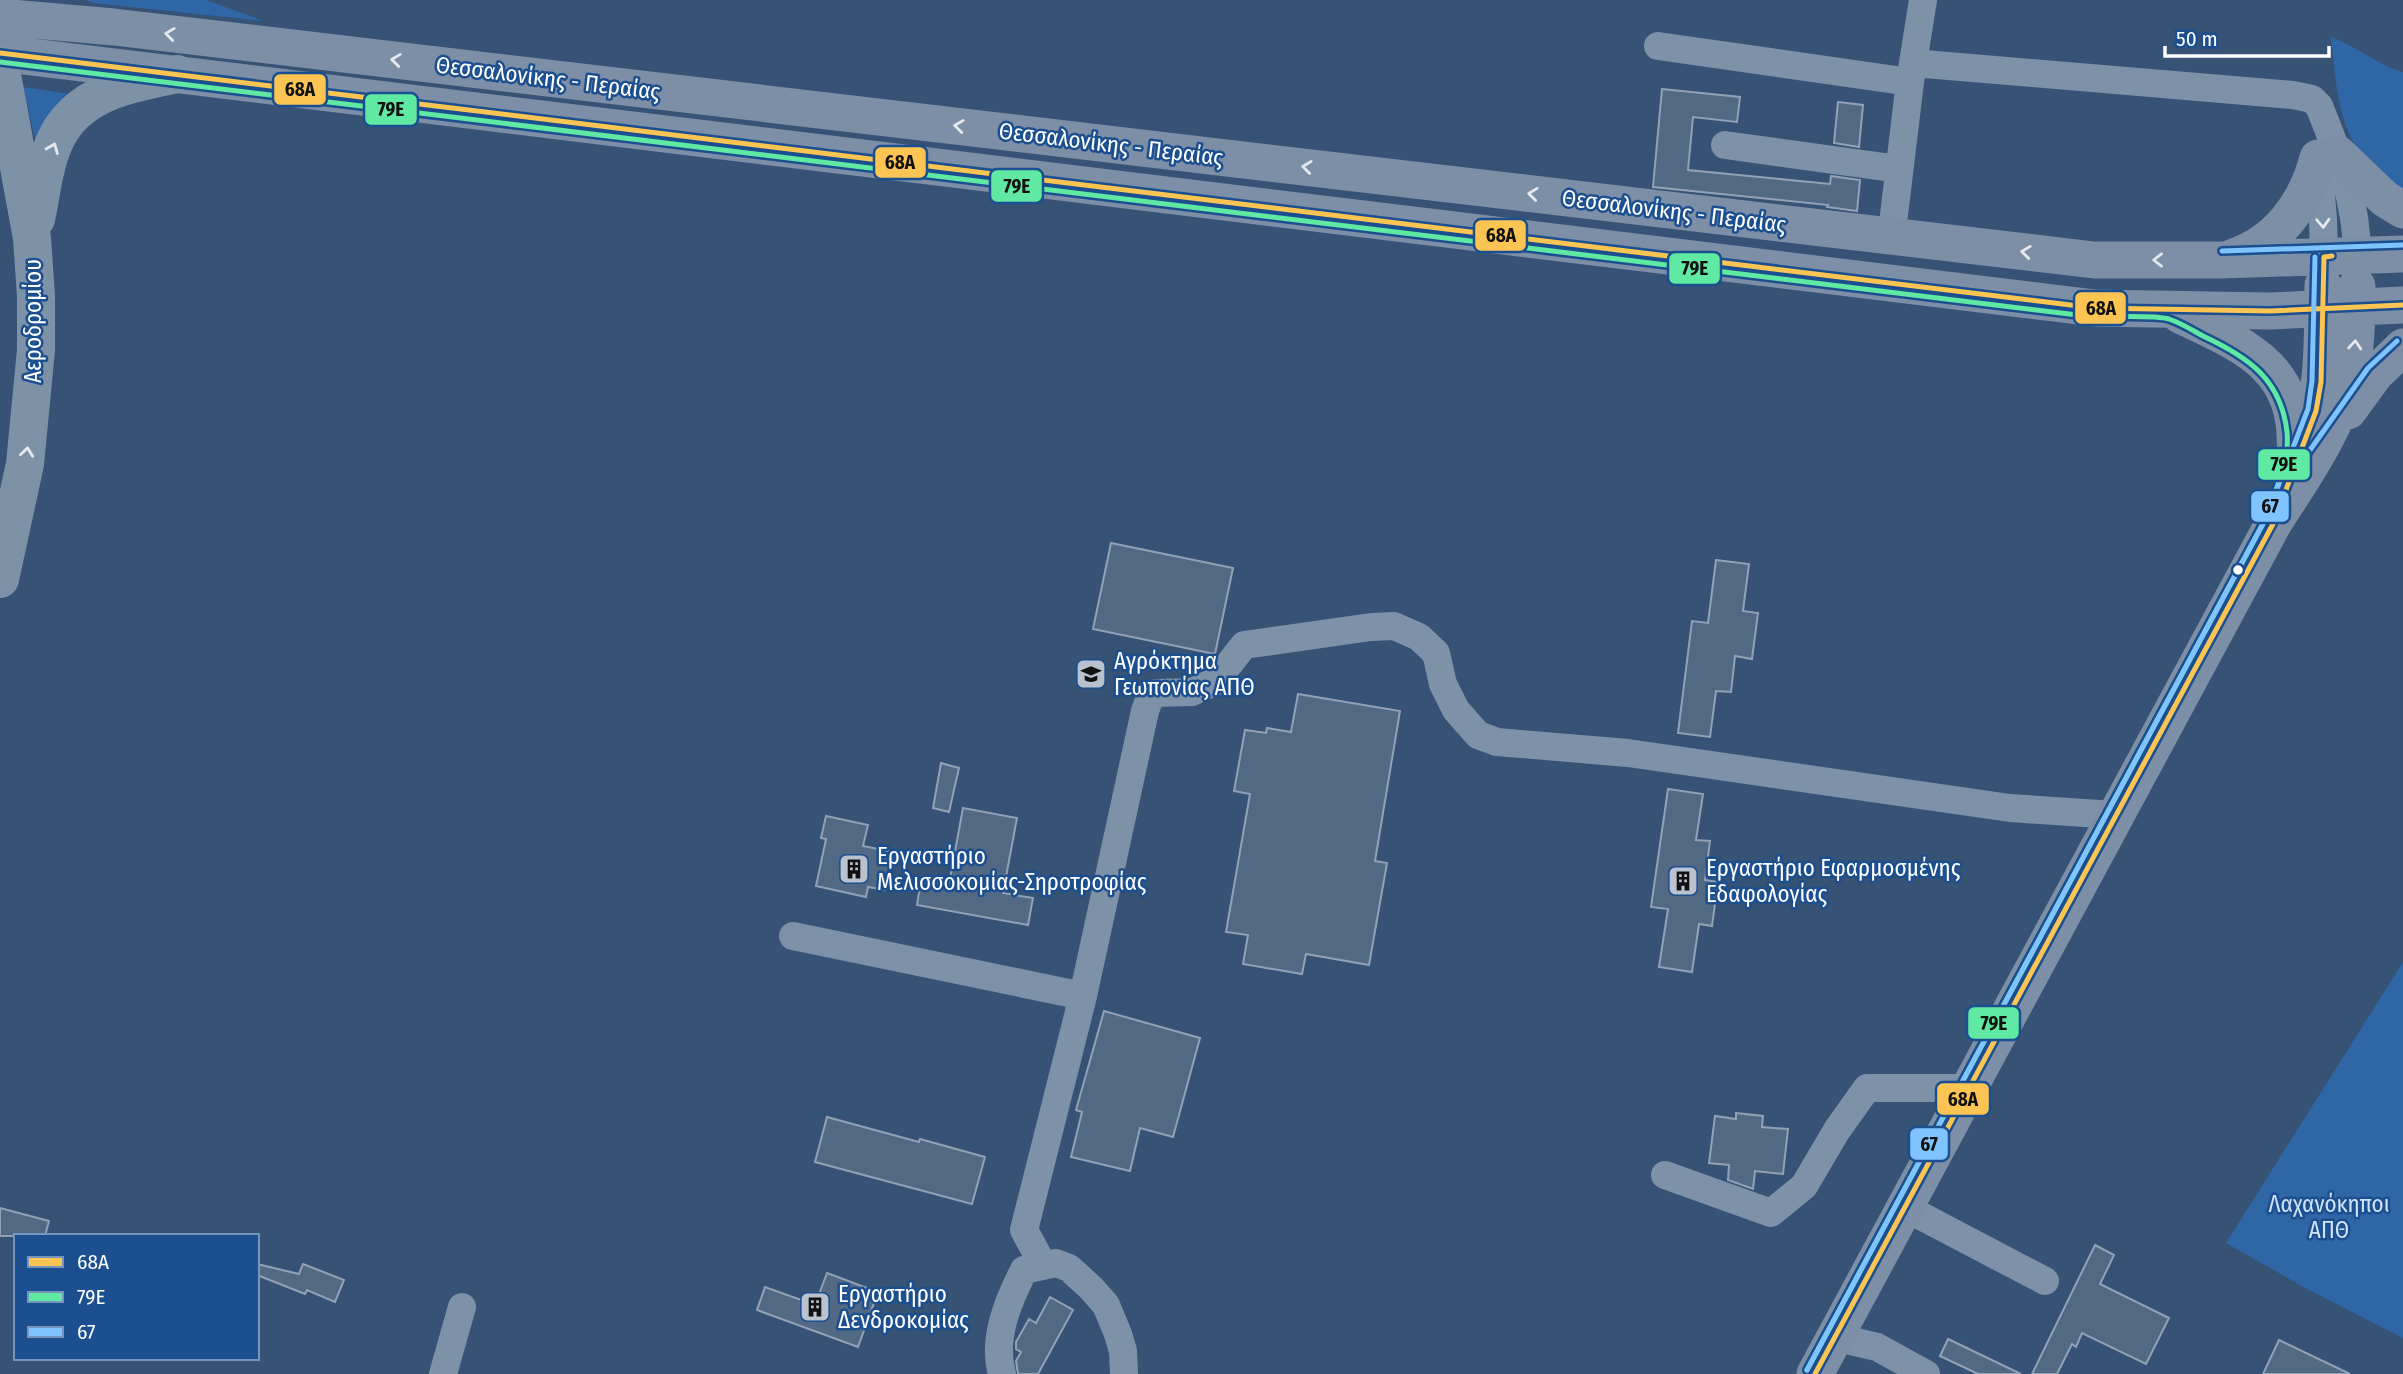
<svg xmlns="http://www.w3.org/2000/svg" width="2403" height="1374" viewBox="0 0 2403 1374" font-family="'Fira Sans Condensed',sans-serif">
<rect width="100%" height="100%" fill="#365274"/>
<path fill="#2f66a5" d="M 86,0 L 206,0 L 264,21 L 93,3 Z
M 2331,37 C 2357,46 2377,65 2403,72 L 2403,189 C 2339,156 2338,101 2331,37 Z
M 23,87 L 84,96 L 38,152 Z
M 2403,962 L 2403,1338 L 2309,1290 L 2226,1243 Z"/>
<path fill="#526984" stroke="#92a2b6" stroke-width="2" d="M 1662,89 L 1740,97 L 1737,122 L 1693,117 L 1688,170 L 1830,184 L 1831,176 L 1860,180 L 1857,211 L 1827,207 L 1828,205 L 1653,187 Z
M 1838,102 L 1863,105 L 1859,147 L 1834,143 Z
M 1111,543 L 1233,568 L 1215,654 L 1093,629 Z
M 1716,560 L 1749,564 L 1743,611 L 1758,613 L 1752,659 L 1735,656 L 1731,692 L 1716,691 L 1710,737 L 1678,733 L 1692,621 L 1708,623 Z
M 1298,694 L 1400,711 L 1375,861 L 1387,863 L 1369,965 L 1306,954 L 1302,974 L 1243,964 L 1248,935 L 1226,932 L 1250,794 L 1234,791 L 1245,730 L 1266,733 L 1267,728 L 1291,732 Z
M 941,763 L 959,768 L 949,812 L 933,808 Z
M 1668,789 L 1703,794 L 1696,840 L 1710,841 L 1705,880 L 1718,882 L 1712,926 L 1699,924 L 1692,972 L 1659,967 L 1668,909 L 1651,907 Z
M 963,808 L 1017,818 L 1003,893 L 1033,898 L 1028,925 L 917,905 L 921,879 L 949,884 Z
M 826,816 L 868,825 L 863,846 L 893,852 L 885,890 L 868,887 L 866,897 L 816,886 L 826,839 L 821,838 Z
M 1104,1011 L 1200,1038 L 1173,1137 L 1140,1128 L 1130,1171 L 1071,1157 L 1082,1112 L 1076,1110 Z
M 1736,1113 L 1763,1116 L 1762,1127 L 1788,1129 L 1783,1174 L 1755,1171 L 1753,1189 L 1728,1180 L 1729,1165 L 1709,1163 L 1715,1116 L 1736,1119 Z
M 827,1117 L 919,1142 L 920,1139 L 985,1157 L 972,1204 L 815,1162 Z
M 0,1208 L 49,1221 L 45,1236 L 0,1236 Z
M 2095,1245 L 2114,1255 L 2100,1284 L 2169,1318 L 2146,1364 L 2082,1333 L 2076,1347 L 2072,1344 L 2057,1374 L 2032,1374 Z
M 257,1264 L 299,1274 L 303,1264 L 344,1280 L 335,1302 L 307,1290 L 305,1294 L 257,1275 Z
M 827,1273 L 878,1292 L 858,1347 L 757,1310 L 765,1287 L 815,1305 Z
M 1050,1297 L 1073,1310 L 1038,1374 L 1018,1374 L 1016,1361 L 1021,1352 L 1016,1349 L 1016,1342 L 1029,1319 L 1036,1323 Z
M 1948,1339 L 2021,1374 L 1978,1374 L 1940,1356 Z
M 2279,1340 L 2350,1374 L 2263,1374 Z"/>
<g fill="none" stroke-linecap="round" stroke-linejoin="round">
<path stroke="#7d92a8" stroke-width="28" d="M 1658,46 L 1910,82
M 1913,63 L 2293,95 L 2312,99 L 2319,106 C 2339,155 2357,202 2357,256
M 1725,145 L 1899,169
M 2318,161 L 2323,219 L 2324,257
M 1894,215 L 1910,82 L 1923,0
M 793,936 L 1083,996
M 1665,1175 L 1771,1213 L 1804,1186 L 1837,1130 L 1867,1088 L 1968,1088
M 1904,1207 L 2045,1281
M 1043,1265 L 1024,1230 L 1083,996 L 1145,711 L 1149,700 L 1156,693 L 1192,692 L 1216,681 L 1244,645 L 1371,627 L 1394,626 L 1419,637 L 1436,653 L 1443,684 L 1456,710 L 1478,735 L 1497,742 L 1628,753 L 2010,808 L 2115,815
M 1834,1337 L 1877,1347 L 1926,1374
M 443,1374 L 462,1307
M 1002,1374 C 992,1339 1008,1301 1024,1270 L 1056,1263 L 1069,1268 L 1091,1288 L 1106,1305 L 1118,1334 L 1123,1351 L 1124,1374"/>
<path stroke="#7d8ea7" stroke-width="37" d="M 0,17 L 114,27 L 2094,260 L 2222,260 L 2403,254
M 0,53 L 2095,308 L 2270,311 L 2403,305
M 2338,154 L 2385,199 L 2403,210
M 2231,258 C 2278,243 2306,204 2318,158
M 2180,315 C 2248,347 2300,368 2295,454
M 2348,411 L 2375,374 L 2403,347
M 2307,435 C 2325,387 2322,336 2323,285
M 1815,1374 L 2273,524 C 2304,475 2341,425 2352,366 C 2357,340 2357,312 2357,286"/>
<path stroke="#7e92a7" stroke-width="38" d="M 0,64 L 32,238 L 36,296 L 36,350 L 25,464 L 0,579
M 36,219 C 41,197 43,172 51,151 C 70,93 126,85 177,74"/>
<g stroke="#1b4f8f" stroke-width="10">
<path id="bus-1" d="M 0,53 L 2095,308 L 2270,311 L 2403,305
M 1815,1374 L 2273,524 L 2316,411 L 2321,382 L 2324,257 L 2332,256"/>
</g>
<g stroke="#1b4f8f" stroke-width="10">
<path id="bus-2" d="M 0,62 L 2094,317 C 2112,317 2154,315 2169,319 C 2181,323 2192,330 2203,336 C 2248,357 2281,379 2287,432 C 2290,462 2274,493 2265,520 L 1807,1370"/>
</g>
<g stroke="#1b4f8f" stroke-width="10">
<path id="bus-3" d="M 2222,251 L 2403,245
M 2303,460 L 2368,368 L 2397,341
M 1807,1370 L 2265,520 L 2308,409 L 2312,381 L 2315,257"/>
</g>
<use href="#bus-1" stroke="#fcc553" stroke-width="5"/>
<use href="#bus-2" stroke="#60e9a3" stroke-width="5"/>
<use href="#bus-3" stroke="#80c4ff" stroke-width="5"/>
</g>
<defs><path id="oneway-chevron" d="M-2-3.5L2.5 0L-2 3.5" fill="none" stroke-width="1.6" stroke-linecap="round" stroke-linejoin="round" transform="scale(1.75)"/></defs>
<g stroke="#e5e8ed">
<use href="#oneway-chevron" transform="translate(170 34) rotate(-173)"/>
<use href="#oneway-chevron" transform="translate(396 60) rotate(-173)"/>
<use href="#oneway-chevron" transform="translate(959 126) rotate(-173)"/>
<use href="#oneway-chevron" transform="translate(1307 167) rotate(-173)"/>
<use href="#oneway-chevron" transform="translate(1533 194) rotate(-173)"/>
<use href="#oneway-chevron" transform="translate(2026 252) rotate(-173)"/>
<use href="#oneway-chevron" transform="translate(2158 260) rotate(-180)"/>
<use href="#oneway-chevron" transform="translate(2355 345) rotate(-85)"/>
</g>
<g stroke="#e5e9ed">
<use href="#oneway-chevron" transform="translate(53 148) rotate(-68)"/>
<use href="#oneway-chevron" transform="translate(27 452) rotate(-83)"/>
</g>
<use stroke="#e5e9ee" href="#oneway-chevron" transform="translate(2323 223) rotate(87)"/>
<defs>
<g id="university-square" transform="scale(1.575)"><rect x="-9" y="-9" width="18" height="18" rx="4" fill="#b9c2ce" stroke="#1b4f8f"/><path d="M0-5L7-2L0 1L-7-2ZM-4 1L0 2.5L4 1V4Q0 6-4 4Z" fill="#111"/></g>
<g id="building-square" transform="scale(1.575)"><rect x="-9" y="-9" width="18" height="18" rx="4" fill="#b9c2ce" stroke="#1b4f8f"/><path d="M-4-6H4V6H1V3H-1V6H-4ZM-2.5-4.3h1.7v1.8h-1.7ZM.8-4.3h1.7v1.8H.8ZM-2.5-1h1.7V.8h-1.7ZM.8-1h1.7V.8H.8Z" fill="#111"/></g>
</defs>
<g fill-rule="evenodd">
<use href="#university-square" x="1091" y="674"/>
<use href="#building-square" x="854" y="869"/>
<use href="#building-square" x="1683" y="881"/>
<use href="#building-square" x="815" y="1307"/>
</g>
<circle fill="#fff" stroke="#1b4f8f" stroke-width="2.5" cx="2238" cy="570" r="6"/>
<g text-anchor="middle" stroke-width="5" stroke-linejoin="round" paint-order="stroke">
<g font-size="23" fill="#fff" stroke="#1b4f8f">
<text transform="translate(548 78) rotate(7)" y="8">Θεσσαλονίκης - Περαίας</text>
<text transform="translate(1111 144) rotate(7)" y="8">Θεσσαλονίκης - Περαίας</text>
<text transform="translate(1674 211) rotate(7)" y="8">Θεσσαλονίκης - Περαίας</text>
<text transform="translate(33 321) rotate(-90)" y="8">Αεροδρομίου</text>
</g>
<g font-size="23" fill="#fff" stroke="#1b4f8f" text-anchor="start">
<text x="1114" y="669">Αγρόκτημα<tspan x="1114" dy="26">Γεωπονίας ΑΠΘ</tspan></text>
<text x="877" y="864">Εργαστήριο<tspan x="877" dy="26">Μελισσοκομίας-Σηροτροφίας</tspan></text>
<text x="1706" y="876">Εργαστήριο Εφαρμοσμένης<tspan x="1706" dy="26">Εδαφολογίας</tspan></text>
<text x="838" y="1302">Εργαστήριο<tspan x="838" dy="26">Δενδροκομίας</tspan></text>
</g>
<g font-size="23" fill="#cfe3fa" stroke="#1b4f8f">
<text x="2329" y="1212">Λαχανόκηποι<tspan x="2329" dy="26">ΑΠΘ</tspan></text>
</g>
</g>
<g stroke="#1b4f8f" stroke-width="2.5">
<rect x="273" y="73" width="54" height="33" rx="7" fill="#fcc553"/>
<rect x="364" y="93" width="54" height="33" rx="7" fill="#60e9a3"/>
<rect x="874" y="146" width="53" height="33" rx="7" fill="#fcc553"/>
<rect x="990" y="169" width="53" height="34" rx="7" fill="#60e9a3"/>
<rect x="1474" y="219" width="53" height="33" rx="7" fill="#fcc553"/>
<rect x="1668" y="252" width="53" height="33" rx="7" fill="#60e9a3"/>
<rect x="2074" y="291" width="53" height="34" rx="7" fill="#fcc553"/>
<rect x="2257" y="448" width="54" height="33" rx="7" fill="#60e9a3"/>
<rect x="2250" y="490" width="40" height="33" rx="7" fill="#80c4ff"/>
<rect x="1967" y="1006" width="53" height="34" rx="7" fill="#60e9a3"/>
<rect x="1936" y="1082" width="54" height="34" rx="7" fill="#fcc553"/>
<rect x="1909" y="1127" width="40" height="34" rx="7" fill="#80c4ff"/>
</g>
<g font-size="19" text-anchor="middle" font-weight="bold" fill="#111">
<text x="300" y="96">68Α</text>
<text x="391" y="116">79Ε</text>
<text x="900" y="169">68Α</text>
<text x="1017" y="193">79Ε</text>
<text x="1501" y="242">68Α</text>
<text x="1695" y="275">79Ε</text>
<text x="2101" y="315">68Α</text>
<text x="2284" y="471">79Ε</text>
<text x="2270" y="513">67</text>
<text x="1994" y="1030">79Ε</text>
<text x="1963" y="1106">68Α</text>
<text x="1929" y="1151">67</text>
</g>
<rect x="14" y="1234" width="245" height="126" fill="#1b4f8f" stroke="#7695bc" stroke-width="2"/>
<rect x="28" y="1257" width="35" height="10" fill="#fcc553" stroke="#7695bc" stroke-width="2"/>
<text x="77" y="1269" font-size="21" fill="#ffffff">68Α</text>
<rect x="28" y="1292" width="35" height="10" fill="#60e9a3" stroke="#7695bc" stroke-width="2"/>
<text x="77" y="1304" font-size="21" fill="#ffffff">79Ε</text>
<rect x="28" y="1327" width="35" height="10" fill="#80c4ff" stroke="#7695bc" stroke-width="2"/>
<text x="77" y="1339" font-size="21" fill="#ffffff">67</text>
<path d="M2165 46v10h164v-10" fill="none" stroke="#ffffff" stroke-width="3.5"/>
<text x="2176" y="46" font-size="21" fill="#ffffff" stroke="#1b4f8f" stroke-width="5" paint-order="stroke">50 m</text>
</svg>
